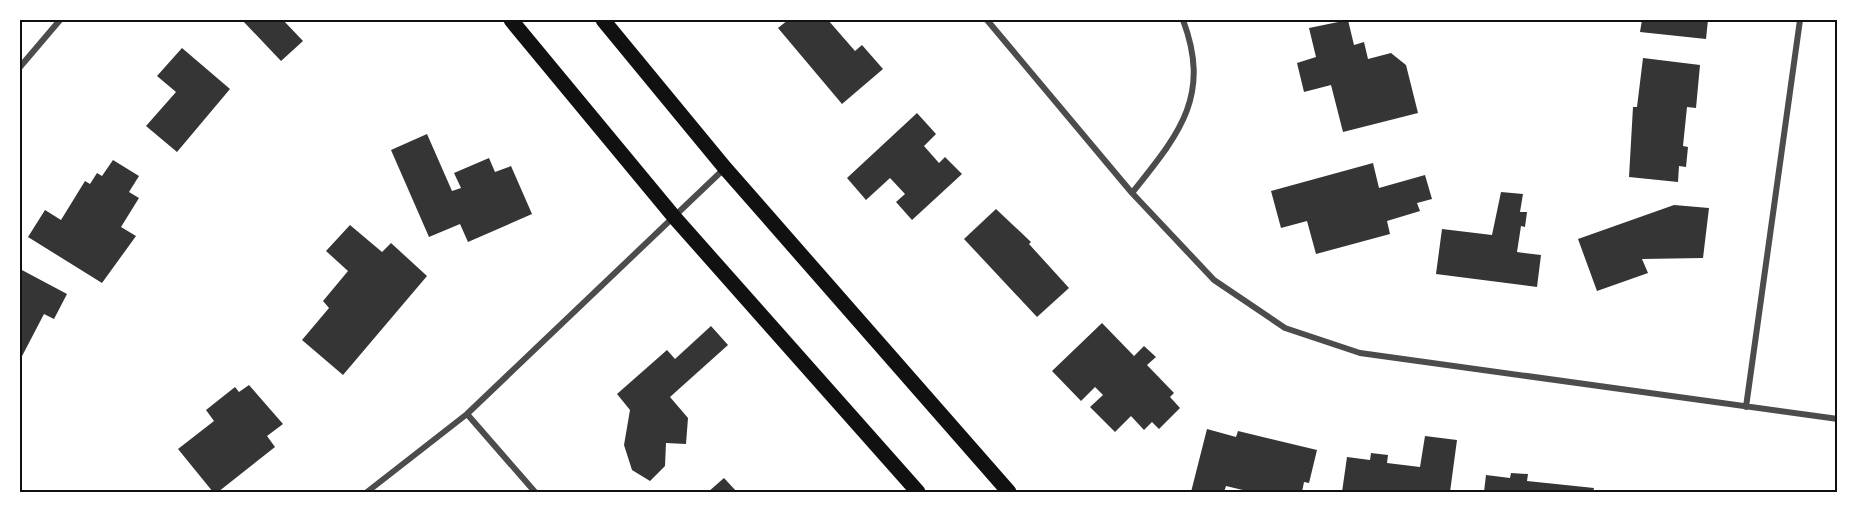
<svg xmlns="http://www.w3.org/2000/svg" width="1857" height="512" viewBox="0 0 1857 512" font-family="'Golos Text',sans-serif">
<rect width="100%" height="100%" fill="#fff"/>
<path fill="#353535" d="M 242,20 L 283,20 L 303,41 L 281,61 Z
M 788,20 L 828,20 L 855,51 L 862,45 L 883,69 L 842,104 L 778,28 Z
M 1348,20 L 1354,45 L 1364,42 L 1368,59 L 1391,53 L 1406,65 L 1418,113 L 1343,132 L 1331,85 L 1304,92 L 1297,63 L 1316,57 L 1309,28 Z
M 1642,20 L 1708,20 L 1706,39 L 1640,32 Z
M 182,48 L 230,89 L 177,152 L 146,126 L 176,92 L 157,76 Z
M 1643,58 L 1700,65 L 1696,108 L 1687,107 L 1683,146 L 1688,147 L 1686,167 L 1679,166 L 1678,182 L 1629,177 L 1633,107 L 1637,107 Z
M 917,113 L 936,134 L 924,146 L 939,163 L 945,157 L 962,174 L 912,220 L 896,202 L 905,194 L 890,178 L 866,200 L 847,178 Z
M 427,134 L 452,191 L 461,188 L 454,173 L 489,158 L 495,172 L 511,166 L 532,214 L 468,242 L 460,224 L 429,237 L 391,150 Z
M 113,160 L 139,176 L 129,192 L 139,198 L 121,227 L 136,236 L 102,283 L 28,237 L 45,210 L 61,220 L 85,181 L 90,184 L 97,173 L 102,176 Z
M 1373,163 L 1379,188 L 1425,175 L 1432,199 L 1417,203 L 1420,211 L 1387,221 L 1390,234 L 1316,254 L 1307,221 L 1281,228 L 1271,191 Z
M 1501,192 L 1523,194 L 1520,212 L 1527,212 L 1525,227 L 1521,226 L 1517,252 L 1541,255 L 1537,287 L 1436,274 L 1442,229 L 1492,235 Z
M 1674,205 L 1709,208 L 1703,258 L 1642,259 L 1648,273 L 1597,291 L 1578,239 Z
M 996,209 L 1031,242 L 1029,244 L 1069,288 L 1037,317 L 964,239 Z
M 350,225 L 382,252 L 391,243 L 427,276 L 343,375 L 302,340 L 329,308 L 323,301 L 348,271 L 326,251 Z
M 20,269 L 67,294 L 54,319 L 44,314 L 20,360 Z
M 1102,323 L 1134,356 L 1144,346 L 1156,357 L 1147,365 L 1174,393 L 1170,397 L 1180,408 L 1159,429 L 1152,422 L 1144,430 L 1131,416 L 1115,432 L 1090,407 L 1103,395 L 1095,387 L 1081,401 L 1052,371 Z
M 711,326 L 728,345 L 670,397 L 688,418 L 686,444 L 666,443 L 665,466 L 650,481 L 632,470 L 624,445 L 630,410 L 617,394 L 667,350 L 675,359 Z
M 249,385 L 283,424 L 267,436 L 275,447 L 218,492 L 213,492 L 178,449 L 214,421 L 206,410 L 235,387 L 239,392 Z
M 1207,429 L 1236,437 L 1238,431 L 1317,450 L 1309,483 L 1304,482 L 1302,492 L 1251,492 L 1226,486 L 1224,492 L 1191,492 Z
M 1425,436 L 1457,440 L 1450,492 L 1342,492 L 1347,457 L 1370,460 L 1371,453 L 1388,455 L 1387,463 L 1420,467 Z
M 1511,473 L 1528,474 L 1527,481 L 1594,488 L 1593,492 L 1484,492 L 1486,475 L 1510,478 Z
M 724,478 L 737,492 L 708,492 Z"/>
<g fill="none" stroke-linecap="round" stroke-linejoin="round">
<path stroke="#4c4c4c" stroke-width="6" d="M 987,20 L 1132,193 L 1214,280 L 1285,328 L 1360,353 L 1838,419
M 20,67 L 60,20
M 1132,193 C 1178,135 1212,97 1183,20
M 1746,407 L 1800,20
M 467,414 L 535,492
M 367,492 L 467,414 L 725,168"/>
<path stroke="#111" stroke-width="15" d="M 511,20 L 675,218 L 918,492
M 603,20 L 725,168 L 1009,492"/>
</g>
<rect width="1857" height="512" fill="none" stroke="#ffffff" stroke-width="42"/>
<rect x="21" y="21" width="1815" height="470" fill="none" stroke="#111" stroke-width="2"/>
</svg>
